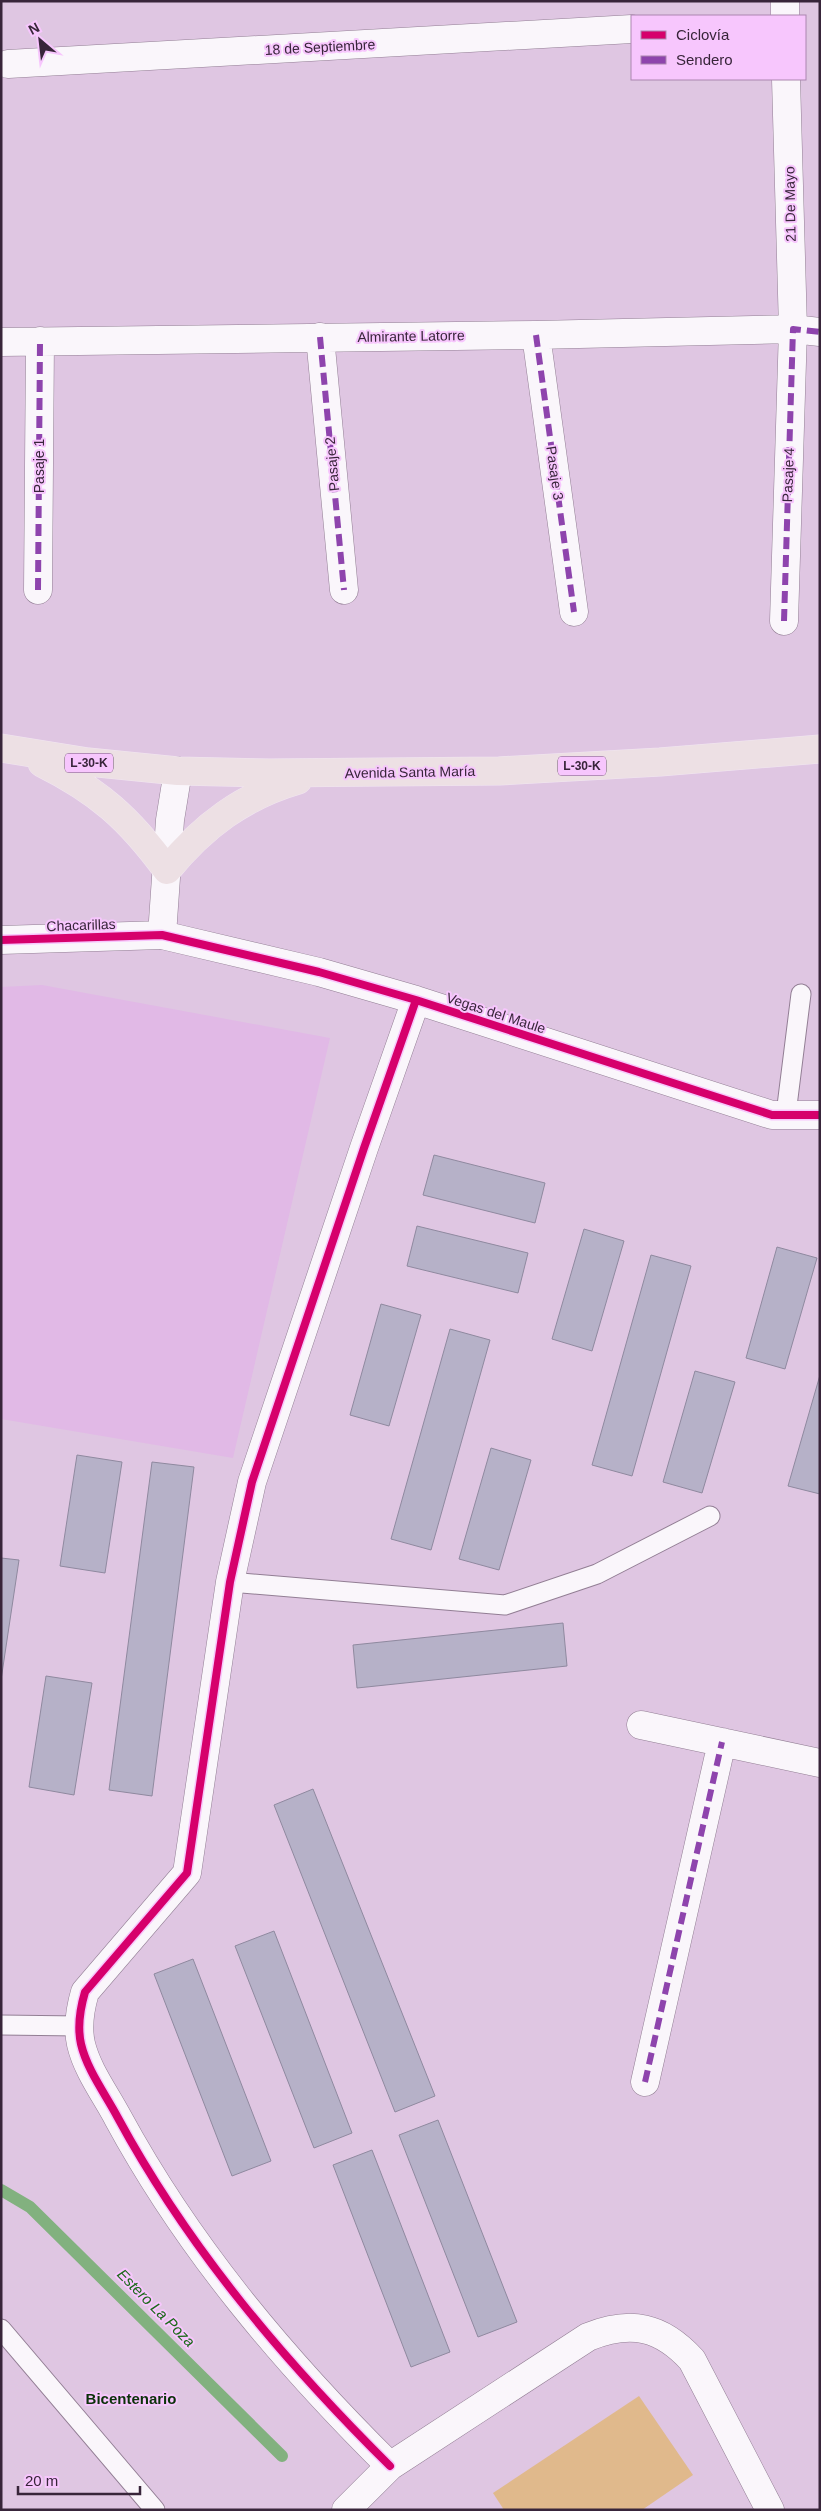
<svg xmlns="http://www.w3.org/2000/svg" width="821" height="2511" viewBox="0 0 821 2511" font-family="Arial,sans-serif">
<rect width="100%" height="100%" fill="#dfc6e2"/>
<path fill="#e1b9e6" d="M 42,985 L 330,1038 L 233,1458 L 1,1419 L 1,987 Z"/>
<path fill="#e0b98c" d="M 639,2396 L 693,2475 L 642,2510 L 504,2510 L 493,2493 Z"/>
<g fill="none" stroke-linecap="round" stroke-linejoin="round">
<path stroke="#82b17f" stroke-width="12" d="M 1,2190 L 30,2207 L 282,2456"/>
</g>
<path fill="#b6b1c8" stroke="#8f899f" d="M 434,1155 L 545,1183 L 535,1223 L 423,1195 Z
M 417,1226 L 528,1253 L 518,1293 L 407,1266 Z
M 584,1229 L 624,1241 L 592,1351 L 552,1339 Z
M 777,1247 L 817,1258 L 785,1369 L 746,1358 Z
M 651,1255 L 691,1266 L 632,1476 L 592,1465 Z
M 381,1304 L 421,1315 L 389,1426 L 350,1415 Z
M 450,1329 L 490,1340 L 431,1550 L 391,1539 Z
M 695,1371 L 735,1382 L 702,1493 L 663,1482 Z
M 820,1375 L 820,1494 L 788,1486 Z
M 491,1448 L 531,1460 L 499,1570 L 459,1559 Z
M 77,1455 L 122,1462 L 105,1573 L 60,1566 Z
M 152,1462 L 194,1467 L 152,1796 L 109,1790 Z
M 1,1558 L 19,1560 L 1,1680 Z
M 563,1623 L 567,1666 L 357,1688 L 353,1645 Z
M 46,1676 L 92,1683 L 74,1795 L 29,1787 Z
M 313,1789 L 435,2096 L 395,2112 L 274,1805 Z
M 274,1931 L 352,2133 L 314,2148 L 235,1946 Z
M 193,1959 L 271,2161 L 232,2176 L 154,1974 Z
M 438,2120 L 517,2322 L 478,2337 L 399,2135 Z
M 372,2150 L 450,2352 L 411,2367 L 333,2165 Z"/>
<g fill="none" stroke-linecap="round" stroke-linejoin="round">
<g stroke="#927e94" stroke-width="21">
<path id="service" d="M 786,1114 L 801,994
M 230,1582 L 505,1605 L 597,1574 L 710,1516
M 1,2025 L 79,2026
M 1,2329 L 155,2510"/>
</g>
<g stroke="#927e94" stroke-width="29">
<path id="minor" d="M 785,1 L 785,16
M 8,64 L 632,29
M 536,335 L 574,612
M 320,337 L 344,590
M 1,342 L 536,335 L 793,329 L 820,332
M 38,590 L 40,341
M 784,621 L 793,329 L 786,79
M 162,935 L 319,972 L 416,1000 L 772,1115 L 820,1115
M 641,1725 L 820,1763
M 645,2082 L 722,1742
M 390,2466 C 285,2362 189,2249 118,2118 C 106,2095 87,2070 81,2044 C 77,2026 80,2009 85,1992 L 187,1873 L 230,1582 L 252,1482 L 364,1148 L 416,1000
M 346,2510 L 390,2466 L 588,2337 C 631,2320 661,2326 692,2360 L 770,2510"/>
</g>
<g stroke="#927e94" stroke-width="29">
<path id="tertiary" d="M 1,940 L 162,935 L 170,820 L 178,771"/>
</g>
<g stroke="#f1e5f2" stroke-width="29">
<path id="primary" d="M 1,748 L 88,762 L 178,771 L 270,773 L 499,771 L 660,762 L 820,749
M 42,763 C 98,791 129,818 167,870 C 203,826 243,796 298,780"/>
</g>
<use href="#service" stroke="#faf6fb" stroke-width="19"/>
<use href="#minor" stroke="#faf6fb" stroke-width="28"/>
<use href="#tertiary" stroke="#faf6fb" stroke-width="28"/>
<use href="#primary" stroke="#ede0e4" stroke-width="28"/>
<path stroke="#8e44ad" stroke-width="6" stroke-dasharray="12 6" stroke-linecap="butt" d="M 536,335 L 574,612
M 320,337 L 344,590
M 38,590 L 40,341
M 784,621 L 793,329 L 820,332
M 645,2082 L 722,1742"/>
<g stroke="#f7c6fd" stroke-width="11">
<path id="cycleway" d="M 1,940 L 162,935 L 319,972 L 416,1000 L 772,1115 L 820,1115
M 390,2466 C 285,2362 189,2249 118,2118 C 106,2095 87,2070 81,2044 C 77,2026 80,2009 85,1992 L 187,1873 L 230,1582 L 252,1482 L 364,1148 L 416,1000"/>
</g>
<use href="#cycleway" stroke="#d6006c" stroke-width="8"/>
</g>
<g text-anchor="middle" stroke-width="4" stroke-linejoin="round" paint-order="stroke">
<g fill="#f7c6fd" stroke="#715574" stroke-width="1">
<rect x="65" y="753.5" width="48" height="19" rx="4"/>
<rect x="558" y="756.5" width="48" height="19" rx="4"/>
</g>
<g font-size="12" font-weight="bold" fill="#38253a">
<text x="89" y="767">L-30-K</text>
<text x="582" y="770">L-30-K</text>
</g>
<g font-size="14" fill="#38253a" stroke="#f7c6fd">
<text transform="translate(320 47) rotate(-3)" y="5">18 de Septiembre</text>
<text transform="translate(790 204) rotate(-91)" y="5">21 De Mayo</text>
<text transform="translate(411 336) rotate(-1)" y="5">Almirante Latorre</text>
<text transform="translate(332 464) rotate(-95)" y="5">Pasaje 2</text>
<text transform="translate(39 466) rotate(-90)" y="5">Pasaje 1</text>
<text transform="translate(555 473) rotate(82)" y="5">Pasaje 3</text>
<text transform="translate(788 475) rotate(-88)" y="5">Pasaje 4</text>
<text transform="translate(410 772) rotate(-1)" y="5">Avenida Santa María</text>
<text transform="translate(81 925) rotate(-2)" y="5">Chacarillas</text>
<text transform="translate(496 1013) rotate(18)" y="5">Vegas del Maule</text>
</g>
<g font-size="15" font-style="italic" fill="#196917" stroke="#f7c6fd">
<text transform="translate(156 2308) rotate(45)" y="5">Estero La Poza</text>
</g>
<g font-size="15" font-weight="bold" fill="#0b3209" stroke="#f7c6fd">
<text x="131" y="2404">Bicentenario</text>
</g>
</g>
<rect width="821" height="2511" fill="none" stroke="#38253a" stroke-width="5"/>
<rect x="631" y="15" width="175" height="65" fill="#f7c6fd" stroke="#ab86af"/>
<rect x="641" y="31" width="25" height="8" fill="#d6006c" stroke="#ab86af"/>
<text x="676" y="40" font-size="15" fill="#38253a">Ciclovía</text>
<rect x="641" y="56" width="25" height="8" fill="#8e44ad" stroke="#ab86af"/>
<text x="676" y="65" font-size="15" fill="#38253a">Sendero</text>
<g transform="translate(40 40) rotate(332)" stroke="#f7c6fd" stroke-width="4" paint-order="stroke">
<path d="M0-4L9 19L0 12L-9 19Z" fill="#38253a"/>
<text y="-8" font-size="14" font-weight="bold" text-anchor="middle" fill="#38253a">N</text>
</g>
<path d="M18 2486v8h122v-8" fill="none" stroke="#38253a" stroke-width="2.5"/>
<text x="25" y="2486" font-size="15" fill="#38253a" stroke="#f7c6fd" stroke-width="4" paint-order="stroke">20 m</text>
</svg>
